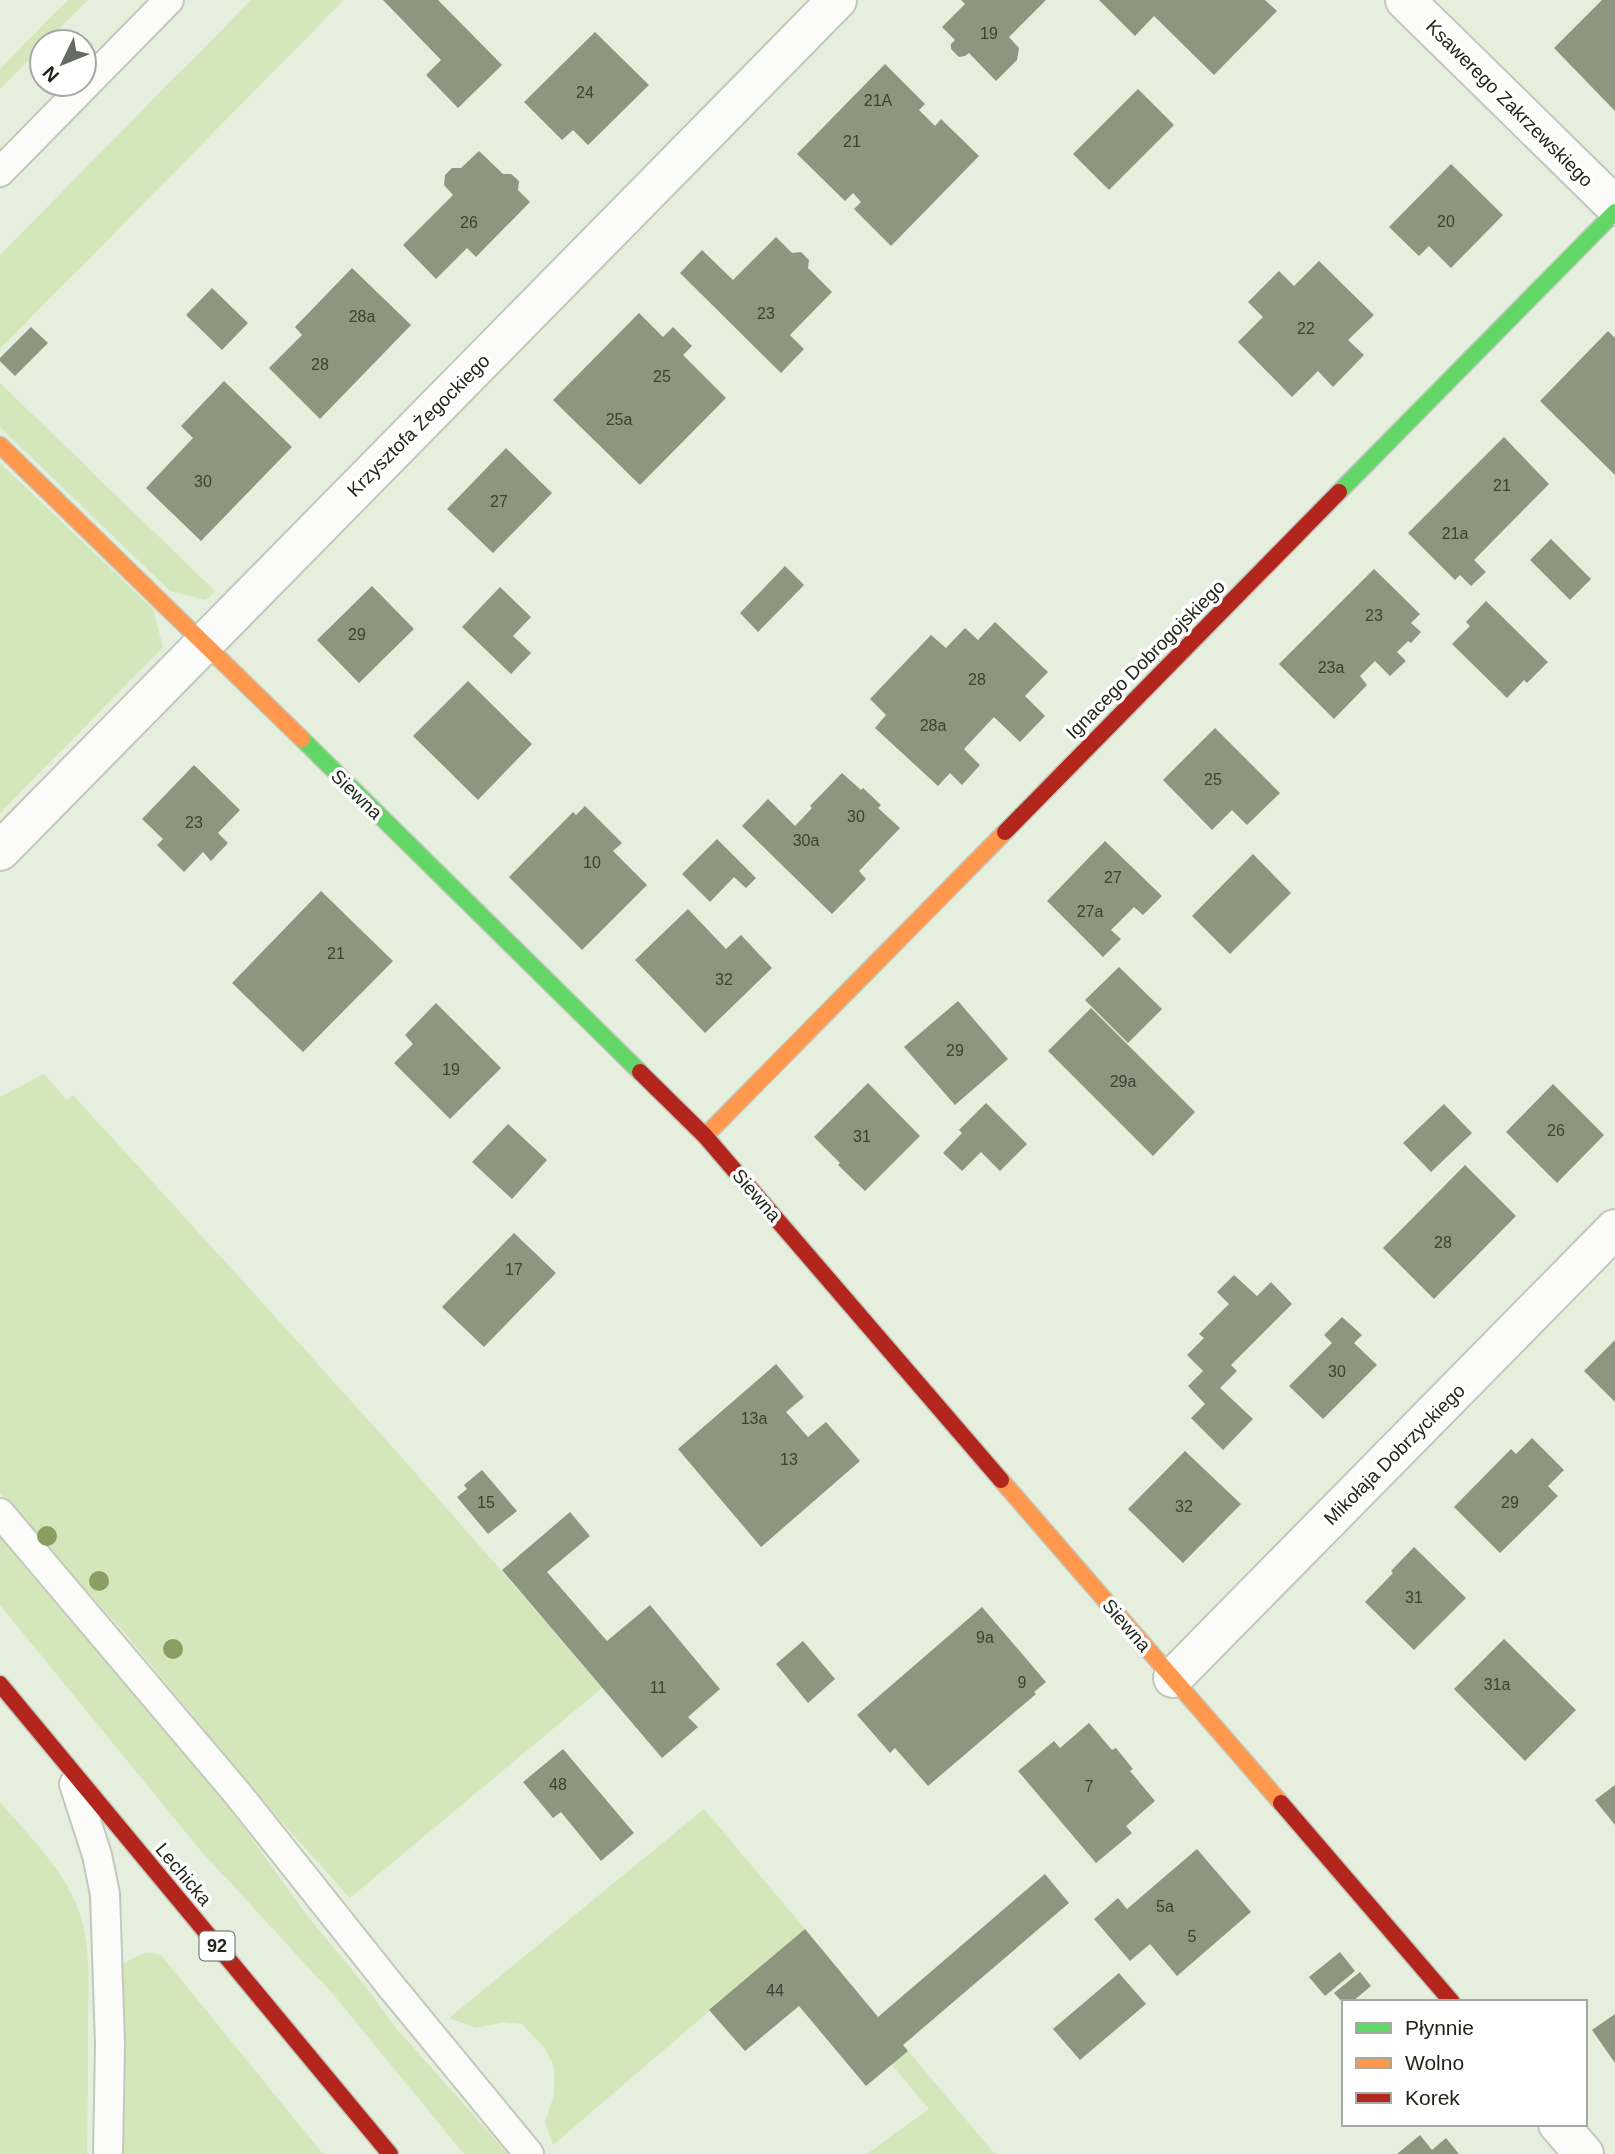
<svg xmlns="http://www.w3.org/2000/svg" width="1615" height="2154" viewBox="0 0 1615 2154" font-family="Arial,sans-serif">
<rect width="100%" height="100%" fill="#e6eedd"/>
<path fill="#d3e7ba" d="M 68,0 L 88,0 L 46,42 L 42,42 L 42,47 L 0,89 L 0,69 Z
M 251,0 L 344,0 L 0,349 L 0,255 Z
M 0,383 L 215,591 L 206,600 L 170,591 L 0,427 Z
M 0,463 L 153,609 L 163,647 L 0,813 Z
M 44,1074 L 67,1100 L 73,1095 C 252,1291 431,1486 602,1688 L 350,1898 L 268,1807 L 128,1637 L 0,1493 L 0,1097 Z
M 0,1536 L 35,1580 L 146,1704 L 224,1800 L 305,1913 L 362,1982 L 396,2028 L 508,2154 L 464,2154 L 332,1993 L 201,1851 L 0,1605 Z
M 0,1802 C 27,1834 60,1865 76,1904 C 92,1941 88,1982 88,2020 C 88,2065 88,2109 87,2154 L 0,2154 Z
M 704,1809 L 805,1929 L 553,2145 L 545,2122 L 554,2095 L 554,2067 L 544,2047 L 522,2024 L 504,2022 L 476,2028 L 449,2018 Z
M 146,1952 L 161,1955 L 323,2154 L 124,2154 L 123,1965 L 130,1960 Z
M 908,2051 L 995,2154 L 867,2154 L 929,2109 L 891,2064 Z"/>
<path fill="#8d967f" d="M 383,0 L 438,0 L 502,65 L 458,108 L 426,75 L 441,60 Z
M 961,0 L 1046,0 L 1009,37 L 1019,48 L 1017,60 L 996,81 L 969,53 L 965,56 L 959,57 L 951,49 L 951,44 L 955,40 L 942,27 L 965,4 Z
M 1099,0 L 1265,0 L 1277,11 L 1214,75 L 1154,16 L 1135,36 Z
M 1602,0 L 1615,0 L 1615,111 L 1554,48 Z
M 595,32 L 649,85 L 588,145 L 573,130 L 562,140 L 524,102 Z
M 885,64 L 925,104 L 919,110 L 935,126 L 941,119 L 979,156 L 891,246 L 854,209 L 861,202 L 853,193 L 845,201 L 797,154 Z
M 1138,89 L 1174,125 L 1109,190 L 1073,154 Z
M 479,151 L 503,174 L 511,174 L 519,181 L 518,190 L 530,202 L 476,257 L 467,248 L 436,279 L 403,245 L 453,195 L 444,185 L 445,175 L 452,168 L 461,168 Z
M 1451,164 L 1503,215 L 1451,268 L 1429,246 L 1419,256 L 1389,227 Z
M 776,237 L 792,253 L 801,252 L 809,260 L 808,268 L 832,292 L 790,335 L 804,349 L 781,373 L 680,273 L 702,250 L 733,280 Z
M 1319,261 L 1374,315 L 1348,340 L 1364,355 L 1333,387 L 1318,371 L 1292,397 L 1238,342 L 1263,317 L 1248,302 L 1279,271 L 1294,286 Z
M 352,268 L 411,325 L 320,419 L 269,368 L 302,335 L 295,327 Z
M 212,288 L 248,323 L 222,350 L 186,315 Z
M 639,313 L 663,337 L 673,327 L 692,346 L 683,355 L 726,398 L 640,485 L 553,400 Z
M 31,327 L 48,343 L 15,376 L 0,361 L 0,358 Z
M 1608,331 L 1615,338 L 1615,475 L 1540,401 Z
M 224,381 L 292,447 L 201,541 L 146,488 L 193,438 L 181,426 Z
M 1504,437 L 1549,484 L 1474,560 L 1486,572 L 1471,586 L 1460,575 L 1455,580 L 1408,533 Z
M 506,448 L 552,493 L 493,553 L 447,509 Z
M 1551,539 L 1591,579 L 1570,600 L 1530,560 Z
M 785,566 L 804,585 L 758,632 L 740,613 Z
M 1374,569 L 1420,614 L 1411,623 L 1421,632 L 1411,643 L 1408,641 L 1397,652 L 1406,661 L 1390,676 L 1375,661 L 1360,676 L 1367,685 L 1334,719 L 1279,664 Z
M 372,586 L 414,629 L 359,683 L 317,640 Z
M 500,587 L 531,617 L 513,636 L 531,653 L 511,674 L 462,627 Z
M 1486,601 L 1548,662 L 1527,683 L 1524,680 L 1507,698 L 1452,644 L 1470,626 L 1466,622 Z
M 995,622 L 1048,672 L 1025,696 L 1045,716 L 1020,742 L 994,717 L 964,749 L 980,765 L 962,785 L 950,773 L 938,786 L 875,728 L 886,715 L 870,699 L 931,635 L 946,648 L 965,628 L 978,640 Z
M 468,681 L 532,744 L 478,800 L 413,736 Z
M 1215,728 L 1280,793 L 1247,825 L 1232,810 L 1212,830 L 1163,780 Z
M 194,765 L 240,810 L 218,833 L 228,843 L 211,861 L 203,852 L 184,872 L 157,845 L 163,839 L 142,819 Z
M 842,773 L 861,790 L 863,788 L 881,805 L 878,808 L 900,828 L 859,871 L 866,879 L 832,914 L 742,826 L 768,799 L 795,826 L 812,808 L 810,806 Z
M 585,806 L 622,843 L 613,851 L 647,885 L 582,950 L 509,877 L 573,812 L 576,815 Z
M 717,839 L 756,878 L 746,888 L 734,877 L 710,902 L 682,874 Z
M 1105,841 L 1162,896 L 1143,915 L 1134,907 L 1111,930 L 1121,939 L 1103,957 L 1047,901 Z
M 1253,854 L 1291,893 L 1230,954 L 1192,916 Z
M 321,891 L 393,961 L 303,1052 L 232,983 Z
M 688,909 L 726,949 L 741,935 L 772,968 L 705,1033 L 635,960 Z
M 1119,967 L 1162,1009 L 1128,1043 L 1085,1000 Z
M 958,1001 L 1008,1059 L 955,1105 L 904,1047 Z
M 436,1003 L 501,1068 L 450,1119 L 394,1063 L 413,1044 L 405,1035 Z
M 1091,1008 L 1195,1112 L 1153,1156 L 1048,1051 Z
M 868,1083 L 920,1136 L 865,1191 L 838,1165 L 840,1163 L 814,1137 Z
M 1553,1084 L 1604,1135 L 1557,1183 L 1506,1132 Z
M 986,1103 L 1027,1144 L 1000,1171 L 981,1152 L 962,1171 L 943,1153 L 962,1133 L 959,1130 Z
M 1444,1104 L 1472,1133 L 1431,1172 L 1403,1143 Z
M 508,1124 L 547,1160 L 512,1199 L 472,1162 Z
M 1465,1165 L 1516,1216 L 1434,1299 L 1383,1248 Z
M 514,1233 L 556,1273 L 484,1347 L 442,1307 Z
M 1234,1275 L 1257,1296 L 1271,1282 L 1292,1304 L 1231,1365 L 1237,1371 L 1220,1388 L 1253,1419 L 1223,1450 L 1191,1418 L 1205,1404 L 1188,1386 L 1203,1371 L 1187,1355 L 1204,1338 L 1199,1334 L 1229,1304 L 1217,1292 Z
M 1342,1317 L 1362,1335 L 1354,1343 L 1377,1365 L 1323,1419 L 1289,1386 L 1332,1343 L 1324,1335 Z
M 1615,1340 L 1615,1402 L 1584,1371 Z
M 776,1364 L 804,1397 L 786,1412 L 808,1437 L 826,1422 L 860,1461 L 761,1547 L 678,1449 Z
M 1532,1438 L 1564,1470 L 1548,1486 L 1558,1496 L 1500,1553 L 1454,1507 L 1511,1449 L 1516,1454 Z
M 1185,1451 L 1241,1504 L 1183,1563 L 1128,1509 Z
M 482,1470 L 517,1511 L 488,1534 L 457,1497 L 467,1489 L 464,1485 Z
M 570,1512 L 590,1536 L 547,1572 L 607,1641 L 650,1605 L 720,1689 L 688,1717 L 698,1727 L 662,1758 L 502,1570 Z
M 1414,1547 L 1466,1598 L 1414,1650 L 1365,1602 L 1393,1573 L 1391,1571 Z
M 982,1607 L 1046,1682 L 1034,1692 L 1036,1694 L 928,1786 L 895,1748 L 890,1753 L 857,1715 Z
M 1504,1639 L 1576,1710 L 1525,1761 L 1454,1689 Z
M 803,1641 L 835,1679 L 808,1703 L 776,1664 Z
M 1089,1723 L 1112,1750 L 1116,1748 L 1133,1769 L 1130,1771 L 1155,1801 L 1126,1826 L 1132,1833 L 1096,1863 L 1018,1771 L 1054,1741 L 1060,1748 Z
M 563,1749 L 634,1833 L 601,1861 L 561,1812 L 553,1818 L 523,1782 Z
M 1615,1785 L 1615,1825 L 1595,1800 Z
M 1197,1849 L 1251,1912 L 1177,1976 L 1150,1944 L 1130,1961 L 1094,1919 L 1118,1898 L 1127,1909 Z
M 1045,1874 L 1069,1903 L 903,2045 L 908,2051 L 866,2086 L 799,2006 L 745,2051 L 709,2010 L 805,1929 L 878,2017 Z
M 1340,1952 L 1355,1971 L 1325,1996 L 1309,1977 Z
M 1360,1972 L 1371,1986 L 1352,2002 L 1344,2002 L 1344,2004 L 1334,1993 Z
M 1119,1973 L 1146,2004 L 1080,2060 L 1053,2029 Z
M 1615,2014 L 1615,2063 L 1592,2030 Z
M 1420,2135 L 1432,2150 L 1446,2138 L 1459,2154 L 1397,2154 Z"/>
<g fill="none" stroke-linecap="round" stroke-linejoin="round">
<g stroke="#c2c9bb" stroke-width="32">
<path id="lane" d="M 0,172 L 169,0
M 0,1513 L 237,1793 L 390,1985 L 529,2154
M 74,1784 L 97,1855 L 105,1894 L 110,2044 L 108,2154"/>
</g>
<g stroke="#c2c9bb" stroke-width="42">
<path id="street" d="M 1405,0 L 1615,206
M 0,851 L 837,0
M 1173,1678 L 1615,1229
M 1558,2124 L 1584,2154"/>
</g>
<g stroke="#c2c9bb" stroke-width="19">
<path id="fast" d="M 1339,492 L 1615,212
M 302,739 L 640,1072"/>
</g>
<g stroke="#c2c9bb" stroke-width="19">
<path id="slow" d="M 0,445 L 302,739
M 705,1136 L 1005,832
M 1001,1480 L 1281,1803"/>
</g>
<g stroke="#c2c9bb" stroke-width="19">
<path id="jam" d="M 1005,832 L 1339,492
M 640,1072 L 705,1136 L 1001,1480
M 0,1684 L 390,2154
M 1281,1803 L 1452,2002"/>
</g>
<use href="#lane" stroke="#fbfcfa" stroke-width="28"/>
<use href="#street" stroke="#fbfcfa" stroke-width="38"/>
<use href="#fast" stroke="#63d668" stroke-width="16"/>
<use href="#slow" stroke="#ff974d" stroke-width="16"/>
<use href="#jam" stroke="#b3261e" stroke-width="16"/>
</g>
<g fill="#8a9e63">
<circle cx="47" cy="1536" r="10"/>
<circle cx="99" cy="1581" r="10"/>
<circle cx="173" cy="1649" r="10"/>
</g>
<g text-anchor="middle" stroke-width="7" stroke-linejoin="round" paint-order="stroke">
<g font-size="16" fill="#3c4234">
<text x="989" y="39">19</text>
<text x="585" y="98">24</text>
<text x="878" y="106">21A</text>
<text x="852" y="147">21</text>
<text x="1446" y="227">20</text>
<text x="469" y="228">26</text>
<text x="766" y="319">23</text>
<text x="362" y="322">28a</text>
<text x="1306" y="334">22</text>
<text x="320" y="370">28</text>
<text x="662" y="382">25</text>
<text x="619" y="425">25a</text>
<text x="203" y="487">30</text>
<text x="1502" y="491">21</text>
<text x="499" y="507">27</text>
<text x="1455" y="539">21a</text>
<text x="1374" y="621">23</text>
<text x="357" y="640">29</text>
<text x="1331" y="673">23a</text>
<text x="977" y="685">28</text>
<text x="933" y="731">28a</text>
<text x="1213" y="785">25</text>
<text x="856" y="822">30</text>
<text x="194" y="828">23</text>
<text x="806" y="846">30a</text>
<text x="592" y="868">10</text>
<text x="1113" y="883">27</text>
<text x="1090" y="917">27a</text>
<text x="336" y="959">21</text>
<text x="724" y="985">32</text>
<text x="955" y="1056">29</text>
<text x="451" y="1075">19</text>
<text x="1123" y="1087">29a</text>
<text x="1556" y="1136">26</text>
<text x="862" y="1142">31</text>
<text x="1443" y="1248">28</text>
<text x="514" y="1275">17</text>
<text x="1337" y="1377">30</text>
<text x="754" y="1424">13a</text>
<text x="789" y="1465">13</text>
<text x="486" y="1508">15</text>
<text x="1510" y="1508">29</text>
<text x="1184" y="1512">32</text>
<text x="1414" y="1603">31</text>
<text x="985" y="1643">9a</text>
<text x="1022" y="1688">9</text>
<text x="1497" y="1690">31a</text>
<text x="658" y="1693">11</text>
<text x="558" y="1790">48</text>
<text x="1089" y="1792">7</text>
<text x="1165" y="1912">5a</text>
<text x="1192" y="1942">5</text>
<text x="775" y="1996">44</text>
</g>
<rect fill="#fff" stroke="#64675f" stroke-width="2" x="199.5" y="1931.5" width="35" height="29" rx="5"/>
<g font-size="18" font-weight="bold" fill="#21261b">
<text x="217" y="1952">92</text>
</g>
<g font-size="19" fill="#21261b" stroke="#fff">
<text transform="translate(1510 103) rotate(45)" y="7">Ksawerego Zakrzewskiego</text>
<text transform="translate(418 425) rotate(-45)" y="7">Krzysztofa Żegockiego</text>
<text transform="translate(1145 659) rotate(-45)" y="7">Ignacego Dobrogojskiego</text>
<text transform="translate(357 794) rotate(44)" y="7">Siewna</text>
<text transform="translate(757 1195) rotate(49)" y="7">Siewna</text>
<text transform="translate(1394 1454) rotate(-45)" y="7">Mikołaja Dobrzyckiego</text>
<text transform="translate(1127 1625) rotate(49)" y="7">Siewna</text>
<text transform="translate(184 1874) rotate(50)" y="7">Lechicka</text>
</g>
</g>
<rect x="1342" y="2000" width="245" height="126" fill="#ffffff" stroke="#a6a8a4" stroke-width="2"/>
<rect x="1356" y="2023" width="35" height="10" fill="#63d668" stroke="#a6a8a4" stroke-width="2"/>
<text x="1405" y="2035" font-size="21" fill="#21261b">Płynnie</text>
<rect x="1356" y="2058" width="35" height="10" fill="#ff974d" stroke="#a6a8a4" stroke-width="2"/>
<text x="1405" y="2070" font-size="21" fill="#21261b">Wolno</text>
<rect x="1356" y="2093" width="35" height="10" fill="#b3261e" stroke="#a6a8a4" stroke-width="2"/>
<text x="1405" y="2105" font-size="21" fill="#21261b">Korek</text>
<g transform="translate(63 63) rotate(227)"><circle r="33" fill="#ffffff" stroke="#a6a8a4" stroke-width="2"/>
<path d="M0-5L12 26L0 18L-12 26Z" fill="#666c5f"/>
<text y="-10" font-size="19" font-weight="bold" text-anchor="middle" fill="#21261b">N</text>
</g>
</svg>
